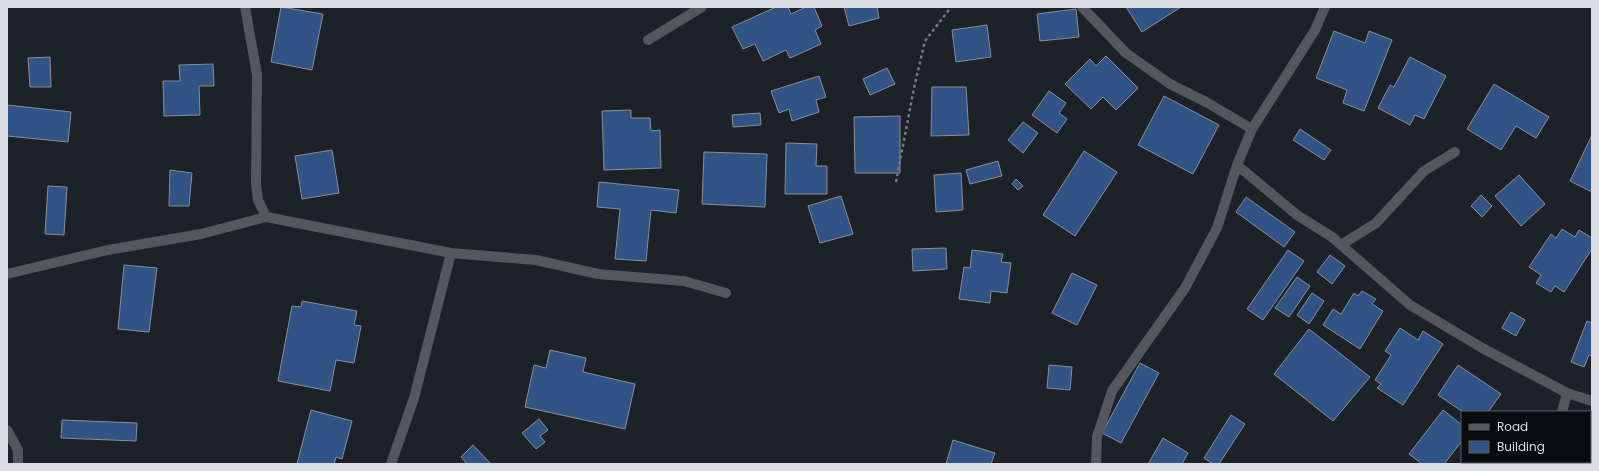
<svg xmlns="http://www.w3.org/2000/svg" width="1599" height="471" viewBox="0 0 1599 471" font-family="Poppins,sans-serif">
<rect width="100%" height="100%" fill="#1d2228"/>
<path fill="#325386" stroke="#888e97" d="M 281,7 L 323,14 L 312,70 L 271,62 Z
M 776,7 L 788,7 L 791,14 L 806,7 L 814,7 L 822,26 L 815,30 L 821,44 L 790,58 L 786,50 L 763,61 L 755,44 L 743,49 L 732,27 Z
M 844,7 L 877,7 L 879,18 L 849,26 Z
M 1126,7 L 1181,7 L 1142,32 Z
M 1076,9 L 1079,37 L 1040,41 L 1037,14 Z
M 987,25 L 991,57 L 956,62 L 952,30 Z
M 1334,31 L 1365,43 L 1369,31 L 1392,40 L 1364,111 L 1343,103 L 1347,90 L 1316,78 Z
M 1106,56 L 1138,88 L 1116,110 L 1103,97 L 1091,109 L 1065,84 L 1090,59 L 1096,66 Z
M 50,57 L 51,87 L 30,87 L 28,58 Z
M 1410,57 L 1446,76 L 1424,119 L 1415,115 L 1410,125 L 1378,108 L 1390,85 L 1394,87 Z
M 213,64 L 214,86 L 199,86 L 200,115 L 164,116 L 163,81 L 180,81 L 179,65 Z
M 887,68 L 895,84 L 870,95 L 863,79 Z
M 819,76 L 826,97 L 816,100 L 819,112 L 792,121 L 789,109 L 779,113 L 771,91 Z
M 1494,84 L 1549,117 L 1536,138 L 1516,126 L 1501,150 L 1467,129 Z
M 932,87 L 966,87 L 969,135 L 931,136 Z
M 1049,91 L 1066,103 L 1059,113 L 1067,119 L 1057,133 L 1032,115 Z
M 1164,96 L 1219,125 L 1193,174 L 1138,145 Z
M 7,105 L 71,112 L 68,142 L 7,136 Z
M 631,110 L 631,118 L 650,118 L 651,131 L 660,130 L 661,168 L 604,170 L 602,111 Z
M 760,113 L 761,125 L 733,127 L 732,115 Z
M 900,116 L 900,173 L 855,173 L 854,117 Z
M 1023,122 L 1038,133 L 1023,153 L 1008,140 Z
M 1300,129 L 1331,150 L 1324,160 L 1293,140 Z
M 1592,135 L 1592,192 L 1570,181 Z
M 786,143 L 817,144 L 816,166 L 827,166 L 827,194 L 785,194 Z
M 332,150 L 339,193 L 302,199 L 295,156 Z
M 1084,151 L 1117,172 L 1075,236 L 1043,215 Z
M 704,152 L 767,154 L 765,207 L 702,204 Z
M 998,161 L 1002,176 L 970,184 L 966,170 Z
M 170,170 L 192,173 L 189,206 L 169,206 Z
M 961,173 L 963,210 L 936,212 L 934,175 Z
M 1519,175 L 1545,204 L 1521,226 L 1495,196 Z
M 1016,179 L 1023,186 L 1018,190 L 1012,184 Z
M 599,182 L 679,190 L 676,213 L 651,210 L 646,261 L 615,259 L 620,209 L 597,207 Z
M 48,186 L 67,187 L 64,235 L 45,234 Z
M 1481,195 L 1492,206 L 1482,217 L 1471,206 Z
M 841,196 L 853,234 L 820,243 L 808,206 Z
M 1246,197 L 1295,232 L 1284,247 L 1236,212 Z
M 1562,229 L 1575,237 L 1579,230 L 1592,238 L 1592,249 L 1564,292 L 1555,286 L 1551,292 L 1536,283 L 1541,275 L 1529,267 L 1551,234 L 1556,238 Z
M 946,248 L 947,269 L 913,271 L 912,249 Z
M 972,250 L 1003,254 L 1001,262 L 1011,263 L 1007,293 L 991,291 L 990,303 L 959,299 L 964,267 L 970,268 Z
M 1288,250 L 1304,261 L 1263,320 L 1247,309 Z
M 1330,255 L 1345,266 L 1332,284 L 1317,272 Z
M 124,265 L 157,268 L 149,332 L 118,329 Z
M 1072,273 L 1097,285 L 1077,325 L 1052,313 Z
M 1297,277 L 1310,286 L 1289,317 L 1275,308 Z
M 1362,291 L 1376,299 L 1372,304 L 1383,311 L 1360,349 L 1323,325 L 1333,309 L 1341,314 L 1354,293 L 1358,296 Z
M 1312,293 L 1324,301 L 1309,324 L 1297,315 Z
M 302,301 L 357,311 L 354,325 L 361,326 L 354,363 L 336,360 L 330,391 L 278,381 L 292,306 L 301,307 Z
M 1511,312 L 1525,320 L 1516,336 L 1502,328 Z
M 1587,321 L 1592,323 L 1592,356 L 1589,355 L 1584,367 L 1571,362 Z
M 1400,328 L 1418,340 L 1423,331 L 1443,344 L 1403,405 L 1377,388 L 1381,384 L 1375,380 L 1391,355 L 1385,351 Z
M 1309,329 L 1370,377 L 1333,421 L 1274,374 Z
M 550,350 L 586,358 L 583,372 L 635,384 L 625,429 L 525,407 L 534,365 L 546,368 Z
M 1140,363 L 1159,373 L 1121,443 L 1102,433 Z
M 1049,365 L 1072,367 L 1070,390 L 1047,388 Z
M 1458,365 L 1501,394 L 1488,412 L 1463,412 L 1438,395 Z
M 311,410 L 352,421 L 342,459 L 336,457 L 334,464 L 297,464 Z
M 1443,410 L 1462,425 L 1462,441 L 1444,464 L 1422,464 L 1409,454 Z
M 1231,415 L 1245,424 L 1219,464 L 1213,464 L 1204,458 Z
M 539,419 L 548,430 L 540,436 L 545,442 L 536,449 L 522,433 Z
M 62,420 L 137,423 L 136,441 L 61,438 Z
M 1163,438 L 1188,453 L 1182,464 L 1148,464 Z
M 953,440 L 995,453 L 991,464 L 946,464 Z
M 473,445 L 491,464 L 467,464 L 461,457 Z"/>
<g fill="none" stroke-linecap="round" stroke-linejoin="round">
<path stroke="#787c81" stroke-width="2.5" stroke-dasharray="3 3" stroke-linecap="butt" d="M 896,182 L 914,88 L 925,41 L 951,7"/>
<path stroke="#55575b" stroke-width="10" d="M 245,7 L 257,75 L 256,184 L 258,200 L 266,217 L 451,253 L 536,260 L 598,274 L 684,281 L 726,293
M 1082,7 L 1126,53 L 1170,84 L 1206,102 L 1252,129
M 648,40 L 702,7
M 1237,165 L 1297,215 L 1332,237 L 1410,305 L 1484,349 L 1567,393 L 1592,401
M 1341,245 L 1376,223 L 1424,171 L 1455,152
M 7,274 L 108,250 L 201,234 L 266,217
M 1562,412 L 1567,393
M 7,430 L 18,450 L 18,464
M 391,464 L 414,398 L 451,253
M 1096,464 L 1097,437 L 1112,391 L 1185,288 L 1217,228 L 1237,165 L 1252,129 L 1315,30 L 1325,7
M 1545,464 L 1546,462"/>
</g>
<rect width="1599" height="471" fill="none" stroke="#dadde2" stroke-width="16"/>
<rect x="1461" y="411" width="130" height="52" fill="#090b0e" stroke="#5d5f63"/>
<rect x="1469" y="424" width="20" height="6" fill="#55575b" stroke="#5d5f63"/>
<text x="1497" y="431" font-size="12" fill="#dadde2">Road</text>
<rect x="1469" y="441" width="20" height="12" fill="#325386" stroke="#5d5f63"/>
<text x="1497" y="451" font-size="12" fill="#dadde2">Building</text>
</svg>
